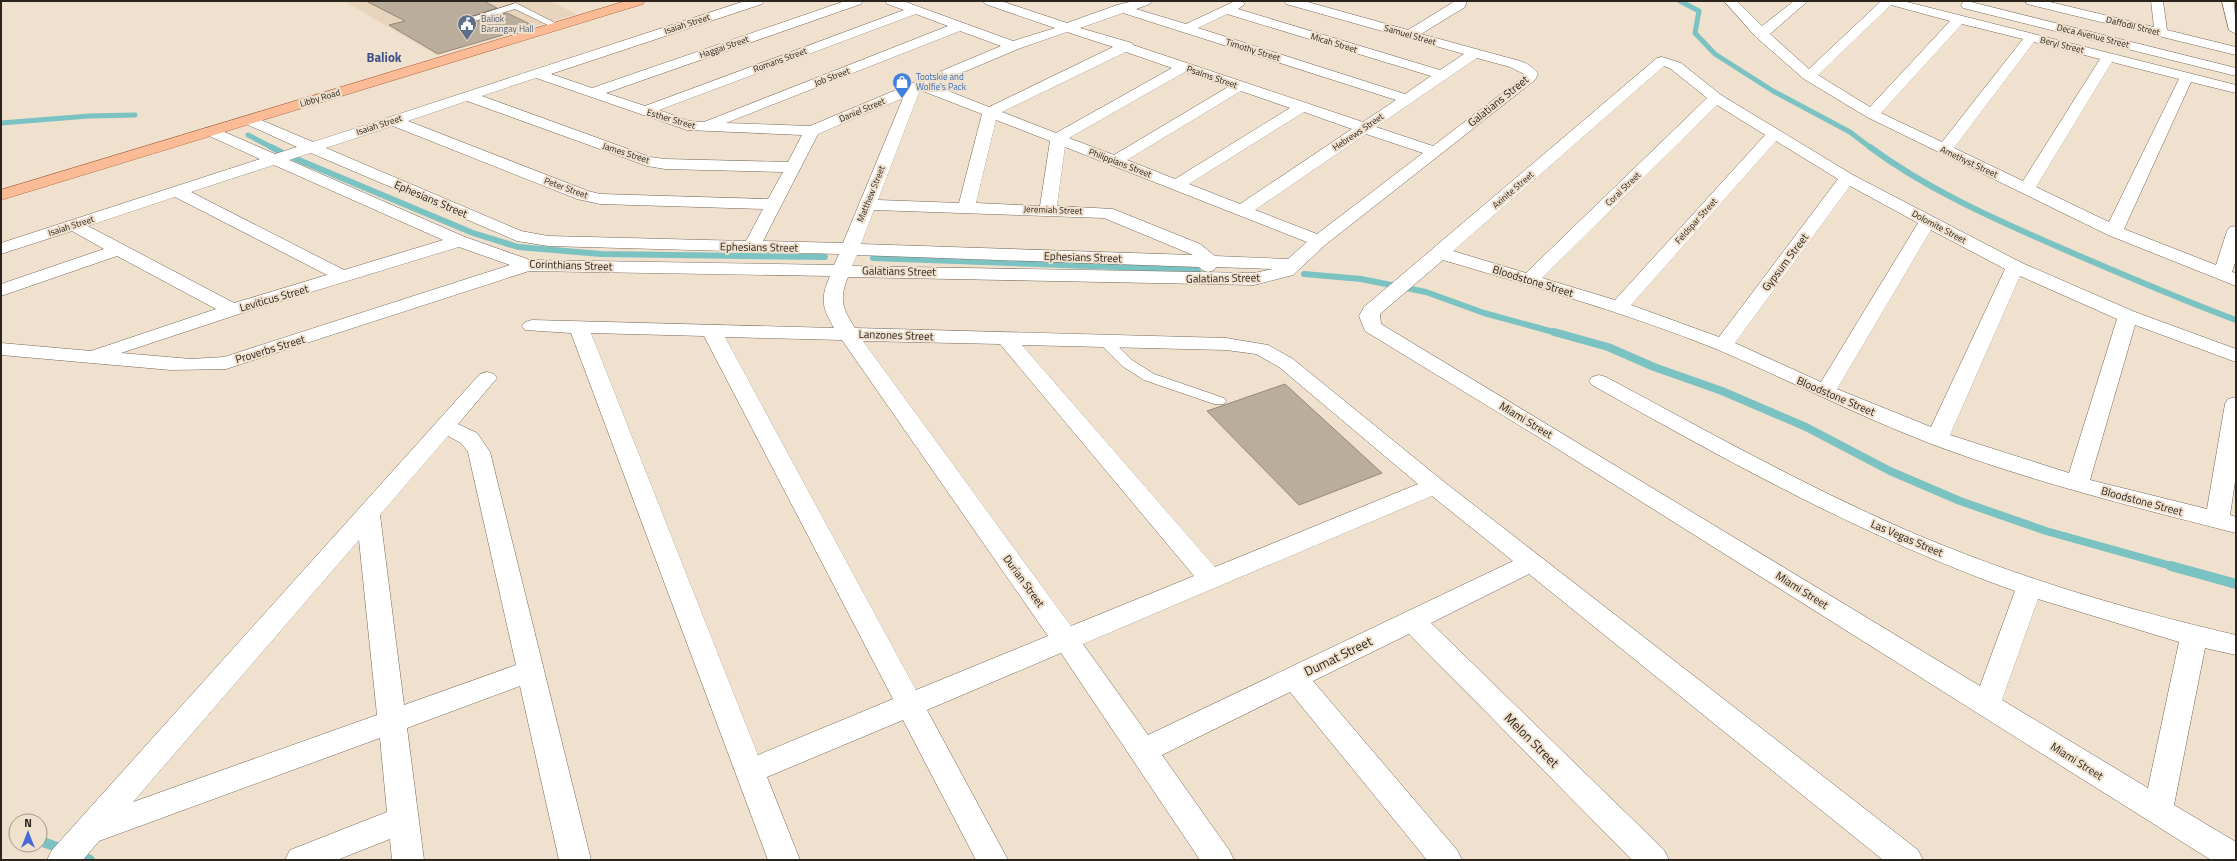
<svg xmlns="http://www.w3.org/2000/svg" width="2237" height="861" viewBox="0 0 2237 861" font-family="'Titillium Web',sans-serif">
<rect width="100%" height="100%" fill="#f0e1ce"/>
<path fill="#e8d4bc" d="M 344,1 L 550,1 L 577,14 L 436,55 Z"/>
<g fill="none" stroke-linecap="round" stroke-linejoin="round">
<path stroke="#7bc2c2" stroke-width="5" d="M 1680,1 L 1699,11 L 1695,33 L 1715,54 L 1773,91 L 1850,132 L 1871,148
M 1,123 L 89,116 L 135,115
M 248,135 L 273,148"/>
<path stroke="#7bc2c2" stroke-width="6" d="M 271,147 L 281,152
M 1870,147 C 1925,188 1990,217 2054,245 C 2114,271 2174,297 2236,320
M 294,158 L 473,233 L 518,247 L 601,254 L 825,257
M 873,258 L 1198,270
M 1304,274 L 1361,279 L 1426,292 L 1484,313 L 1557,333"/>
<path stroke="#7bc2c2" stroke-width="8" d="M 1554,332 L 1608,347 L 1654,367 L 1722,391 L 1806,427 L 1890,471 L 1960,501 L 2046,531 L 2175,567"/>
<path stroke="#7bc2c2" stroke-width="10" d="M 2171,566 L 2236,584
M 40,841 L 57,847
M 84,857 L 90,860"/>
</g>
<path fill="#bbad9b" stroke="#978978" d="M 366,1 L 484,1 L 497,8 L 463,19 L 462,21 L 467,24 L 507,13 L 534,26 L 438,54 L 389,25 L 405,21 Z
M 1285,384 L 1382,473 L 1299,505 L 1207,411 Z"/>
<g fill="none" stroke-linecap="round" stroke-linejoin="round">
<g stroke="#746757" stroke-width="1">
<path id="service" d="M 516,3 L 561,26 L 554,28 L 515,9 L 467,23 L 463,20 Z
M 1105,337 L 1110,338 L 1132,360 L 1154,374 L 1224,398 L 1226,401 L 1224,404 L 1214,404 L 1144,380 L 1122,366 L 1100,344 L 1098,341 Z"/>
</g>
<g stroke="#746757" stroke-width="1">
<path id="minor" d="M 745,1 L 764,1 L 762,4 L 551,74 L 592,88 L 845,1 L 863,1 L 861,4 L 606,93 L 645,106 L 904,10 L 887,4 L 885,1 L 903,1 L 1013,41 L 1055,28 L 985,4 L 983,1 L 1001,1 L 1067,23 L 1117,5 L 1134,1 L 1152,1 L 1150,4 L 1136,9 L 1186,24 L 1235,1 L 1242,1 L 1245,4 L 1238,9 L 1440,70 L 1464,54 L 1286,4 L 1284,1 L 1304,1 L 1408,30 L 1455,1 L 1467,1 L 1465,7 L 1421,34 L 1520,61 C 1528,64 1533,67 1538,74 L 1535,80 L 1325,245 L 1293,275 L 1254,285 L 848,277 C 839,299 842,308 855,328 L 1226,338 L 1268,345 L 1293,359 L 1443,481 L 1918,850 L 1923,860 L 1883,860 L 1529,574 L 1431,623 L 1664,850 L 1669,860 L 1632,860 L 1409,634 L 1313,681 L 1457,850 L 1462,860 L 1427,860 L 1290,692 L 1162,755 L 1229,850 L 1234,860 L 1200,860 L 1061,653 L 927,710 L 1008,860 L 976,860 L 903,720 L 767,777 L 800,860 L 768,860 L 571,333 L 525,330 L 522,326 L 525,322 L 532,320 L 834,328 C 822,307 820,299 830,276 L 529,271 L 226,369 L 171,370 L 1,355 L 1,343 L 91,351 L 216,309 L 117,256 L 1,296 L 1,284 L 104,249 L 72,231 L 1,254 L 1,243 L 260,159 L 205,134 L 202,131 L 205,128 L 215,128 L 275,154 L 297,147 L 244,123 L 241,120 L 244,117 L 254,117 L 313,142 ZM 1123,13 L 1396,100 L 1363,122 L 1133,45 L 1132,43 L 1080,28 ZM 916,14 L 948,26 L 704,122 L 689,121 L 659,110 ZM 1227,14 L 1431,76 L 1405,94 L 1198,28 ZM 960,31 L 1001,46 L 810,126 L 726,123 ZM 1067,32 L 1113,47 L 989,107 L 933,85 L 1018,49 ZM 1126,52 L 1172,68 L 1056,133 L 1002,112 ZM 1477,58 L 1510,67 L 1524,74 L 1522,78 L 1433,146 L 1376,127 ZM 1185,72 L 1228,87 L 1114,155 L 1069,138 ZM 536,78 L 687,130 L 802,135 L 788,162 L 665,159 L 650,157 L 482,96 ZM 920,90 L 982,114 L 959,203 L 878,200 ZM 1241,91 L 1290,108 L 1175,179 L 1127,160 ZM 903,98 L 843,243 L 763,241 L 818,134 ZM 467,101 L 647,166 L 665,169 L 783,172 L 768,199 L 600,194 L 588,191 L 408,121 ZM 1304,112 L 1352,129 L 1240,204 L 1189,184 ZM 996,120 L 1050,141 L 1040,206 L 976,203 ZM 393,126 L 577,199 L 600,204 L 763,209 L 746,241 L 548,236 L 521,231 L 326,148 ZM 1366,134 L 1423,153 L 1317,234 L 1255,210 ZM 1065,147 L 1307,242 L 1288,259 L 1215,256 L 1200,244 L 1113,209 L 1057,206 ZM 311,153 L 517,241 L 548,246 L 839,254 L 834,265 L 530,260 L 465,237 L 289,160 ZM 274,165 L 443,240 L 344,270 L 191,192 ZM 175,197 L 327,275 L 234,303 L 88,226 ZM 874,210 L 1104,218 L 1193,255 L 861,244 ZM 459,247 L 510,265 L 224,357 L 191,359 L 121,353 L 239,314 ZM 857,255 L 1199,267 L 1202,270 L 1208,272 L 1214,270 L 1216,267 L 1273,269 L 1254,273 L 852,266 ZM 591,333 L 704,336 L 893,699 L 758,755 ZM 725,337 L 842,340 L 1048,636 L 916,690 ZM 863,341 L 1000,344 L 1194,576 L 1071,626 ZM 1022,345 L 1226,350 L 1256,354 L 1279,367 L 1418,484 L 1215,567 ZM 1432,496 L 1513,561 L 1148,735 L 1083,644 Z
M 1724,1 L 1737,1 L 1762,26 L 1794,1 L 1808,1 L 1770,34 L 1809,69 L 1881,1 L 1903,1 L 2236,85 L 2236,93 L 2191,82 L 2124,229 L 2216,265 L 2227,231 L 2230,227 L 2236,226 L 2236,260 L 2232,272 L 2236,273 L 2236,286 L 2108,235 L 1867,117 L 1804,79 L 1756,37 ZM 1891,5 L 1950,21 L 1870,107 L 1818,75 ZM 1962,24 L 2023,39 L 1942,142 L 1881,113 ZM 2034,42 L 2100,59 L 2023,181 L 1954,148 ZM 2112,62 L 2179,79 L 2109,222 L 2036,187 Z
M 1967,1 L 2236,68 L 2236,76 L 1963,8 L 1961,5 L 1963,2 Z
M 2025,1 L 2046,1 L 2154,27 L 2151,1 L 2163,1 L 2167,30 L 2236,47 L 2236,55 L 2027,4 Z
M 2222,1 L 2234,1 L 2236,34 L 2229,30 Z
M 1662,57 L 1681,63 L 1721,95 L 1853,175 L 2022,263 L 2135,312 L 2236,349 L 2236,362 L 2135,325 L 2090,480 L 2207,509 L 2225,404 L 2228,399 L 2236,397 L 2236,475 L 2230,515 L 2236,517 L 2236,533 C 2134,507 2029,481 1929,443 C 1856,415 1787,379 1716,349 C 1627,313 1534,287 1443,260 L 1380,314 L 1381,324 L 1980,686 L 2015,591 C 1864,537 1731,463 1592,385 L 1589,381 L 1592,377 L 1599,375 L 1606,377 C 1705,430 1803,485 1906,530 C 2013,576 2123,609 2236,635 L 2236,655 L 2205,648 L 2174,805 L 2236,842 L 2236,860 L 2211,860 L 1545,441 L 1365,331 L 1359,316 L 1364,307 L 1657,58 ZM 1664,66 L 1671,69 L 1707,98 L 1526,273 L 1453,251 ZM 1717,105 L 1765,135 L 1615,300 L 1542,278 ZM 1776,141 L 1838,179 L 1719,337 L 1631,305 ZM 1850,186 L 1918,223 L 1821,382 L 1735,343 ZM 1931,230 L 2005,269 L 1931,427 L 1837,389 ZM 2020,276 L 2117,319 L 2069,473 L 1950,435 ZM 2038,599 L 2179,642 L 2148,788 L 2002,700 Z
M 487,372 L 494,374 L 497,378 L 458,424 L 477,433 L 490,452 L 591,860 L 559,860 L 520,686 L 407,728 L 424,860 L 392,860 L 390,839 L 337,860 L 285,860 L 290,850 L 387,812 L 380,738 L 99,841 L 83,860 L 47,860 L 52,850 L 480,374 ZM 448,436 L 461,443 L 468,452 L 516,665 L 404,705 L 380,515 ZM 359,540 L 377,715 L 133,802 Z"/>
</g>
<g stroke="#b0683f" stroke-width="1">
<path id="primary" d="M 626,1 L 645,1 L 643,4 L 1,200 L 1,190 Z"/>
</g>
<use href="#service" fill="#fff" fill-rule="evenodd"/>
<use href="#minor" fill="#fff" fill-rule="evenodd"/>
<use href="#primary" fill="#fbbb97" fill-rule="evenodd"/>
</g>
<defs>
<g id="civic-pin" transform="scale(1)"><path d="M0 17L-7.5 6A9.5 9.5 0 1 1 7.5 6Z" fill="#5c6f8a" stroke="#f0e1ce"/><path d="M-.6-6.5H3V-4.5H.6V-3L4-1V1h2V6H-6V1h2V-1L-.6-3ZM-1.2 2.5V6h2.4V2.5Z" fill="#fff"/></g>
<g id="shop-pin" transform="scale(1)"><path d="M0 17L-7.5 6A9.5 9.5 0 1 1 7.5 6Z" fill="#3f7fe0" stroke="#f0e1ce"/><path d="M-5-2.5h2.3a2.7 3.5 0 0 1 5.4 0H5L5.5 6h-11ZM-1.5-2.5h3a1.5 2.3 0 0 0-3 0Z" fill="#fff"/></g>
</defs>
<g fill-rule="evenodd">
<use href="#civic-pin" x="467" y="24"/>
<use href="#shop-pin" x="902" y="82"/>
</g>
<g text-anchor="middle" stroke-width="4" stroke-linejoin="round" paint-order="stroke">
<g font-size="9" fill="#4e5e75" stroke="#f0e1ce" text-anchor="start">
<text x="481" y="22">Baliok<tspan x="481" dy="10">Barangay Hall</tspan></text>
</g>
<g font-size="9" fill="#2a241d" stroke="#f0e1ce">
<text transform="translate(687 24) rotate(-18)" y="3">Isaiah Street</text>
<text transform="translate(2133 26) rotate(14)" y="3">Daffodil Street</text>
<text transform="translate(1410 35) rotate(16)" y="3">Samuel Street</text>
<text transform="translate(2093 36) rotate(14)" y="3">Deca Avenue Street</text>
<text transform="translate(1334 43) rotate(17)" y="3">Micah Street</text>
<text transform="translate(2062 45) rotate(14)" y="3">Beryl Street</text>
<text transform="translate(724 47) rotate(-19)" y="3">Haggai Street</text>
<text transform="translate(1253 50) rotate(17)" y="3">Timothy Street</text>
<text transform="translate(780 60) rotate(-20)" y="3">Romans Street</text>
<text transform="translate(832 77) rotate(-21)" y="3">Job Street</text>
<text transform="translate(1212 77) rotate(19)" y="3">Psalms Street</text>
<text transform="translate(320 98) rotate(-17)" y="3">Libby Road</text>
<text transform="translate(862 110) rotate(-23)" y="3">Daniel Street</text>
<text transform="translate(671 119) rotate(16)" y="3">Esther Street</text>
<text transform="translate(379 125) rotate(-18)" y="3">Isaiah Street</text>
<text transform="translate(1358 132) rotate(-34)" y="3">Hebrews Street</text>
<text transform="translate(626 153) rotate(18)" y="3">James Street</text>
<text transform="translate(1969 162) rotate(25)" y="3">Amethyst Street</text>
<text transform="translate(1120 163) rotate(21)" y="3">Philippians Street</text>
<text transform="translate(566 188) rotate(20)" y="3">Peter Street</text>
<text transform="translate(1623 189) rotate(-44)" y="3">Coral Street</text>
<text transform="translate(1513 190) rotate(-41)" y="3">Axinite Street</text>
<text transform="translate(871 194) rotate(-68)" y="3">Matthew Street</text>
<text transform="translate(1053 210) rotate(2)" y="3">Jeremiah Street</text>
<text transform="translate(1696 221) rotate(-48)" y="3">Feldspar Street</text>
<text transform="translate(71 226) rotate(-18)" y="3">Isaiah Street</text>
<text transform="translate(1939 227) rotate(28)" y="3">Dolomite Street</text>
</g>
<g font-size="9" fill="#366cbe" stroke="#f0e1ce" text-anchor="start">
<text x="916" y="80">Tootskie and<tspan x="916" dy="10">Wolfie's Pack</tspan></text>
</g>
<g font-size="11" fill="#2a241d" stroke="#f0e1ce">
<text transform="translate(1498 101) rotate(-39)" y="4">Galatians Street</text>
<text transform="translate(431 199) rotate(23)" y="4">Ephesians Street</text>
<text transform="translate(759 247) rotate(1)" y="4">Ephesians Street</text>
<text transform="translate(1083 257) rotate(2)" y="4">Ephesians Street</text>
<text transform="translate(1785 262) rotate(-53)" y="4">Gypsum Street</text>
<text transform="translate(571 265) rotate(2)" y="4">Corinthians Street</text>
<text transform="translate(899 271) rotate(1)" y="4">Galatians Street</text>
<text transform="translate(1223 278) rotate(-1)" y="4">Galatians Street</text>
<text transform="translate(1533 281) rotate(17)" y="4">Bloodstone Street</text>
<text transform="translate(274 298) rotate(-16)" y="4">Leviticus Street</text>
<text transform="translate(896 335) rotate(2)" y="4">Lanzones Street</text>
<text transform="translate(270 349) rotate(-17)" y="4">Proverbs Street</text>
<text transform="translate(1836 396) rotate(23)" y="4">Bloodstone Street</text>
<text transform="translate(1526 420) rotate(31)" y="4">Miami Street</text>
<text transform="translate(2142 501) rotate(15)" y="4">Bloodstone Street</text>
<text transform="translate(1907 538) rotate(23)" y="4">Las Vegas Street</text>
<text transform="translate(1024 581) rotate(54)" y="4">Durian Street</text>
<text transform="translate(1802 590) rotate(32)" y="4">Miami Street</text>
<text transform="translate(2077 761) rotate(32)" y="4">Miami Street</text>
</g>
<g font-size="13" font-weight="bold" fill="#3b4f8a" stroke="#f0e1ce">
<text x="384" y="62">Baliok</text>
</g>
<g font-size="13" fill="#2a241d" stroke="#f0e1ce">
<text transform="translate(1338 656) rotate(-26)" y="5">Dumat Street</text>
<text transform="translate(1532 740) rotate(45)" y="5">Melon Street</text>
</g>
</g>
<rect width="2237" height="861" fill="none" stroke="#2a241d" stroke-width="4"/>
<g transform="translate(28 833)"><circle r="19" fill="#f0e1ce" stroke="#a19587"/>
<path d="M0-3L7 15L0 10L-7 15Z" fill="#4868dc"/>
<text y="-6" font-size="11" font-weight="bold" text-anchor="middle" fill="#2a241d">N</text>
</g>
</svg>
